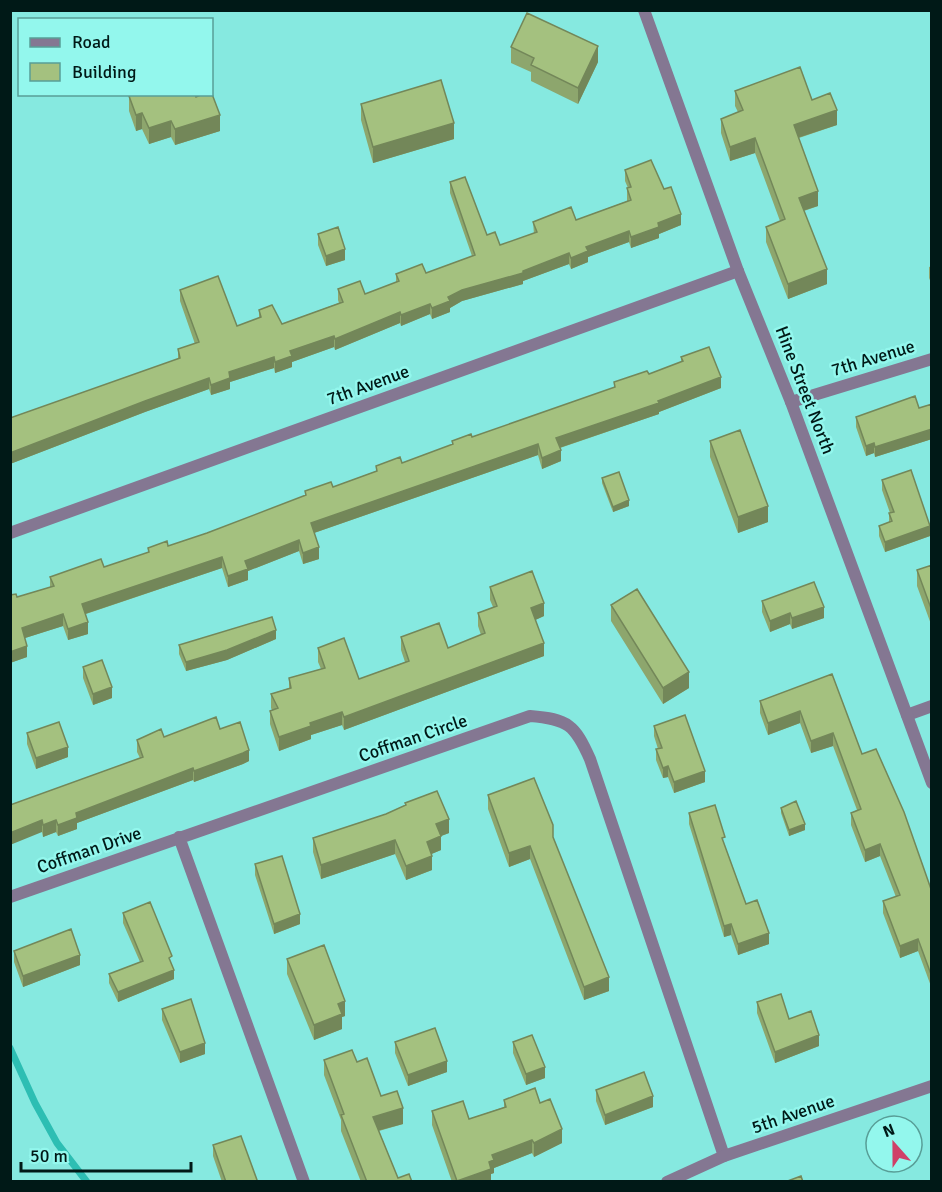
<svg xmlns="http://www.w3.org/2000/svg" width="942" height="1192" viewBox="0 0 942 1192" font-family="Signika,sans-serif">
<rect width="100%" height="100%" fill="#86e9e0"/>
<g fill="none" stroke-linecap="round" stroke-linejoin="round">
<path stroke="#2dbeb3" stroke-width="7" d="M 10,1048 L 35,1103 L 57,1143 L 87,1182"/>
<path stroke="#847792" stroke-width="12" d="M 791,402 L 932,359
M 10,533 L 738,271
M 907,715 L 932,706
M 179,837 L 304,1182
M 10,897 L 530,716 C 568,719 575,725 590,759 L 724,1156"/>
<path stroke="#847792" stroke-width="12" d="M 644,10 L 738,271 L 791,402 L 932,783
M 667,1182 L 724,1156 L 932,1086"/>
</g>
<path fill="#8da66d" d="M 511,47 L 598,62 L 578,104 L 531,81 L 531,72 L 511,63 Z
M 735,91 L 812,100 L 837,125 L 799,138 L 818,206 L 804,211 L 827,284 L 788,299 L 766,242 L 766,227 L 780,221 L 755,153 L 730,161 L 721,133 L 721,119 L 738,112 L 735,106 Z
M 129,96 L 196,97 L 220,131 L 175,145 L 171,137 L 149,144 L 142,129 L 136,131 L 129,111 Z
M 361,104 L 454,139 L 373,163 L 361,120 Z
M 625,170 L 664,189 L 681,225 L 659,234 L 659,238 L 631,248 L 629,242 L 588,257 L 588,262 L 571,269 L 569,264 L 523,281 L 523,284 L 462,301 L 450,308 L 450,312 L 432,319 L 430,314 L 401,326 L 400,323 L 335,350 L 334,347 L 292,362 L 292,367 L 275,373 L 274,368 L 230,382 L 230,389 L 211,395 L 209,389 L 145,412 L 10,464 L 10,418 L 178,359 L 178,349 L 195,344 L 180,301 L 180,290 L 237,326 L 259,318 L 259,310 L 282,324 L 339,303 L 338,300 L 338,289 L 365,294 L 396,283 L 396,274 L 426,273 L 472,256 L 450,193 L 450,182 L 487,235 L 500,245 L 534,234 L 533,222 L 576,220 L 627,201 L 627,188 L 628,188 L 625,181 Z
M 318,234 L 345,260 L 326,266 L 318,245 Z
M 932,266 L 932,285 L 929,278 L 929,267 Z
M 681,357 L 721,388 L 659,412 L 659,414 L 560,448 L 561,461 L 542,469 L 538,455 L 314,533 L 319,559 L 303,564 L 299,551 L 248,571 L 248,580 L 228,587 L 222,568 L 86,614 L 88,634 L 68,640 L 63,626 L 25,638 L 27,657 L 10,663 L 10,595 L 17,597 L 50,587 L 50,577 L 104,567 L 148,553 L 148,548 L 168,546 L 207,533 L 305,496 L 305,491 L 333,487 L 376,471 L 376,466 L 402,463 L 452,445 L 452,441 L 472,437 L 614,388 L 614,382 L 649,374 L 681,362 Z
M 932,404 L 932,439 L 875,457 L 874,453 L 866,456 L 856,427 L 856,417 L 919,408 Z
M 710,441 L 768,522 L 738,533 L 710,457 Z
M 602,478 L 629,506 L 613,512 L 602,483 Z
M 882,480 L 930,536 L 885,552 L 879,536 L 879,526 L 889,522 L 889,513 L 890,513 L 882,490 Z
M 932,565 L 932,627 L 917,586 L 917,570 Z
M 490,587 L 544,616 L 535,620 L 544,656 L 344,730 L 342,725 L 311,735 L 311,739 L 279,751 L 270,724 L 270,711 L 272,710 L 271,708 L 271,694 L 289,688 L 289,678 L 321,669 L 318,662 L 318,648 L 359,679 L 405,662 L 401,650 L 401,637 L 448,648 L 481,635 L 478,626 L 478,613 L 493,607 L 490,600 Z
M 762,601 L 824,618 L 792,629 L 790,624 L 770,632 L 762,612 Z
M 611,605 L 689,688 L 663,704 L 611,621 Z
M 276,639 L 227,660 L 186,671 L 179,654 L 179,645 Z
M 83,667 L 112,698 L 93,705 L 83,678 Z
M 832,674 L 862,754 L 932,892 L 932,989 L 918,951 L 900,958 L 883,913 L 883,901 L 896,897 L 880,856 L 865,862 L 851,825 L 851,813 L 857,810 L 833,746 L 811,753 L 800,723 L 768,735 L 760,713 L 760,701 Z
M 654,726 L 705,782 L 674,793 L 668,777 L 663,778 L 656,760 L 656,749 L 658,749 L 654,736 Z
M 220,729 L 249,761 L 243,764 L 194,782 L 193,780 L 77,823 L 77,829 L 58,836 L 56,832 L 43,837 L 42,832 L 10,805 L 140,758 L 137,752 L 137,740 Z
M 27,733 L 68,757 L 36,769 L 27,744 Z
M 488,795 L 553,837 L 609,991 L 584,1000 L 530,859 L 509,867 L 488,809 Z
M 405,803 L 449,833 L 441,836 L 441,850 L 431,854 L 432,870 L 406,880 L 395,854 L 321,879 L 313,852 L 313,838 L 386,814 L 405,805 Z
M 781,808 L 805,830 L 789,836 L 781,813 Z
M 689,813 L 725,846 L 746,904 L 769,944 L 738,955 L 731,935 L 724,937 L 689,824 Z
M 255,864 L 300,924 L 274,934 L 255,875 Z
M 123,913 L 172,966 L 174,979 L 118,1002 L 109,983 L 109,974 L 140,962 L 123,923 Z
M 14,951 L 80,965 L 23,987 L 14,962 Z
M 287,959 L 345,1016 L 342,1017 L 342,1029 L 314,1040 L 287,974 Z
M 757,1002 L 789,1019 L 819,1046 L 775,1063 L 757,1013 Z
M 162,1009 L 205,1054 L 180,1063 L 162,1020 Z
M 395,1042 L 447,1072 L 408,1086 L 395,1053 Z
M 513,1042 L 545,1078 L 526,1085 L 513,1053 Z
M 324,1060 L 357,1062 L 381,1096 L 403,1124 L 379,1131 L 398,1178 L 412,1182 L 361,1182 L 341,1131 L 341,1120 L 324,1075 Z
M 596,1090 L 653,1107 L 605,1125 L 596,1101 Z
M 504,1100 L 540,1103 L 562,1143 L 534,1157 L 532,1153 L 494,1168 L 494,1173 L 491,1174 L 491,1182 L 452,1182 L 432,1125 L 432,1111 L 469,1119 L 504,1107 Z
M 213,1145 L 257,1182 L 222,1182 L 213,1156 Z"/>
<path fill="#738759" d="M 598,46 L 598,62 L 578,104 L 578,88 Z
M 837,110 L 837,125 L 794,139 L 794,125 Z
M 142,113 L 142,129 L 136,131 L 136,115 Z
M 220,115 L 220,131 L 175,145 L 175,129 Z
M 171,121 L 171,137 L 149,144 L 149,128 Z
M 454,123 L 454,139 L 373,163 L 373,147 Z
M 755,138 L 755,153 L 730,161 L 730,147 Z
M 818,191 L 818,206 L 799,212 L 799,198 Z
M 681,214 L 681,225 L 659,234 L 659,238 L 631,248 L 631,237 L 658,223 Z
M 629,231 L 629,242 L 588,257 L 588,262 L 571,269 L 571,258 L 586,247 Z
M 345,249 L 345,260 L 326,266 L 326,256 Z
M 569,253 L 569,264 L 523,281 L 523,284 L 462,301 L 450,308 L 450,312 L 432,319 L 432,308 L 448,297 L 462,290 L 523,271 Z
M 827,269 L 827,284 L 788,299 L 788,284 Z
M 430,304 L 430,314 L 401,326 L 401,315 Z
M 400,312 L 400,323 L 335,350 L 335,339 Z
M 334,336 L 334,347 L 292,362 L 292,367 L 275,373 L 275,362 L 290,351 Z
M 274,357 L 274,368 L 230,382 L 230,389 L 211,395 L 211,385 L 229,372 Z
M 721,377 L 721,388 L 659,412 L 659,414 L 556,449 L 556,438 Z
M 209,378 L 209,389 L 145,412 L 10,464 L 10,453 L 145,401 Z
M 932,429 L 932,439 L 875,457 L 875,447 Z
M 874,443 L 874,453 L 866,456 L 866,446 Z
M 538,444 L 538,455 L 311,534 L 311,523 Z
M 561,450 L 561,461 L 542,469 L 542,458 Z
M 629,500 L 629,506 L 613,512 L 613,507 Z
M 768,506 L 768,522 L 738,533 L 738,517 Z
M 930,526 L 930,536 L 885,552 L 885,542 Z
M 299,540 L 299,551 L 248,571 L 248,580 L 228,587 L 228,576 L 245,561 Z
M 319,547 L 319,559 L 303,564 L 303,553 Z
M 222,557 L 222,568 L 82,615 L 82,604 Z
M 544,603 L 544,616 L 531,622 L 531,608 Z
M 824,607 L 824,618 L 792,629 L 792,618 Z
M 790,613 L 790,624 L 770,632 L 770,621 Z
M 63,614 L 63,626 L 22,639 L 22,628 Z
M 88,622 L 88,634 L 68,640 L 68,629 Z
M 276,630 L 276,639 L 227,660 L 186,671 L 186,662 Z
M 544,643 L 544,656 L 344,730 L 344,717 Z
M 27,646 L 27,657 L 10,663 L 10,652 Z
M 689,672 L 689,688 L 663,704 L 663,688 Z
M 112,687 L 112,698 L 93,705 L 93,694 Z
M 800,711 L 800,723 L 768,735 L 768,723 Z
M 342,712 L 342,725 L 311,735 L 311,739 L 279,751 L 279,737 L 310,723 Z
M 833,733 L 833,746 L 811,753 L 811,741 Z
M 68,747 L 68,757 L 36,769 L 36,758 Z
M 249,750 L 249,761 L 243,764 L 194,782 L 194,771 Z
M 668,766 L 668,777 L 663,778 L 663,768 Z
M 193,768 L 193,780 L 77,823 L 77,829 L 58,836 L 58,825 L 76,813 Z
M 705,771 L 705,782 L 674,793 L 674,782 Z
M 449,819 L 449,833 L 436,838 L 436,824 Z
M 42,820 L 42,832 L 10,845 L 10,833 Z
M 56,820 L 56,832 L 43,837 L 43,825 Z
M 805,824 L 805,830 L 789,836 L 789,830 Z
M 441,836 L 441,850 L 427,856 L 427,842 Z
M 395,840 L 395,854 L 321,879 L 321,865 Z
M 880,844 L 880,856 L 865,862 L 865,850 Z
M 530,846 L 530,859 L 509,867 L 509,853 Z
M 432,856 L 432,870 L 406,880 L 406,866 Z
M 300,914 L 300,924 L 274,934 L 274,924 Z
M 731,924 L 731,935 L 724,937 L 724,926 Z
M 769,933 L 769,944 L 738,955 L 738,944 Z
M 918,939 L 918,951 L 900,958 L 900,946 Z
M 80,955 L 80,965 L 23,987 L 23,976 Z
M 174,970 L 174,979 L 118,1002 L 118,992 Z
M 609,977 L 609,991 L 584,1000 L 584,987 Z
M 345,1001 L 345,1016 L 342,1017 L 342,1029 L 314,1040 L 314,1025 L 338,1004 Z
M 819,1035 L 819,1046 L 775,1063 L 775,1052 Z
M 205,1043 L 205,1054 L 180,1063 L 180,1052 Z
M 447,1061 L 447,1072 L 408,1086 L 408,1075 Z
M 545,1067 L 545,1078 L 526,1085 L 526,1074 Z
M 653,1096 L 653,1107 L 605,1125 L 605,1115 Z
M 403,1108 L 403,1124 L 373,1132 L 373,1117 Z
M 562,1129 L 562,1143 L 534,1157 L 534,1143 Z
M 532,1140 L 532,1153 L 494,1168 L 494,1173 L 491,1174 L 491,1182 L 457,1182 L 489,1162 L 492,1155 Z"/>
<path fill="#a4c17f" stroke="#738759" stroke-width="1.5" d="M 527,13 L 598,46 L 578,88 L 531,65 L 534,58 L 511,47 Z
M 800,67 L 812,100 L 830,93 L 837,110 L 794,125 L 818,191 L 799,198 L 827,269 L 788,284 L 766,227 L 785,219 L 755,138 L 730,147 L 721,119 L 743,110 L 735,91 Z
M 441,80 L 454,123 L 373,147 L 361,104 Z
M 133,94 L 195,94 L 196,97 L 203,94 L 212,94 L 220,115 L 175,129 L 171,121 L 149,128 L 142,113 L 136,115 L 129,96 Z
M 651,160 L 664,189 L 671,187 L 681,214 L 658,223 L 659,227 L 631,237 L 629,231 L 586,247 L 588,251 L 571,258 L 569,253 L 523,271 L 523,273 L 462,290 L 448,297 L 450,301 L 432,308 L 430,304 L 401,315 L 400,312 L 335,339 L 334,336 L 290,351 L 292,356 L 275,362 L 274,357 L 229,372 L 230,378 L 211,385 L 209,378 L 145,401 L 10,453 L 10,418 L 180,358 L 178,349 L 199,342 L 180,290 L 218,276 L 237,326 L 261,317 L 259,310 L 272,305 L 282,324 L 343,302 L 338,289 L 360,281 L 365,294 L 399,281 L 396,274 L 422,264 L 426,273 L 475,255 L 450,182 L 465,177 L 487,235 L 495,232 L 500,245 L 537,232 L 533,222 L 571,207 L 576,220 L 631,200 L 627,188 L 631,187 L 625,170 Z
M 338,227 L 345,249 L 326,256 L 318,234 Z
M 709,347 L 721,377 L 658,401 L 659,403 L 556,438 L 561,450 L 542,458 L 538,444 L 311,523 L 319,547 L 303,553 L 299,540 L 245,561 L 248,569 L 228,576 L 222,557 L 82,604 L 88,622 L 68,629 L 63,614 L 22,628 L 27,646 L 10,652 L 10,595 L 16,594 L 17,597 L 54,586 L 50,577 L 101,559 L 104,567 L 149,552 L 148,548 L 167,541 L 168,546 L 207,533 L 306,495 L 305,491 L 331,482 L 333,487 L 377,471 L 376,466 L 400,457 L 402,463 L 453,444 L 452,441 L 471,434 L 472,437 L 615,387 L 614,382 L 647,371 L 649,374 L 683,361 L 681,357 Z
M 915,396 L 919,408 L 932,404 L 932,429 L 875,447 L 874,443 L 866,446 L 856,417 Z
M 740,430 L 768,506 L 738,517 L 710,441 Z
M 911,470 L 930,526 L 885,542 L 879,526 L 892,521 L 889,513 L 894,512 L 882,480 Z
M 619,472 L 629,500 L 613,507 L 602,478 Z
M 932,565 L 932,611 L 917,570 Z
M 532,571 L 544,603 L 531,608 L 544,643 L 344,717 L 342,712 L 310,723 L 311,726 L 279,737 L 270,711 L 278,708 L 271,694 L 291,688 L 289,678 L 325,668 L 318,648 L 344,638 L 359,679 L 409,661 L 401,637 L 439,623 L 448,648 L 485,633 L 478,613 L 497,606 L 490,587 Z
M 814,582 L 824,607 L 792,618 L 790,613 L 770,621 L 762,601 Z
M 637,589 L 689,672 L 663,688 L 611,605 Z
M 272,617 L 276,630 L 227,650 L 186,662 L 179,645 Z
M 102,660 L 112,687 L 93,694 L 83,667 Z
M 832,674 L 862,754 L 876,749 L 904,812 L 932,892 L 932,977 L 918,939 L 900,946 L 883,901 L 900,895 L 880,844 L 865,850 L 851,813 L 861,809 L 833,733 L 811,741 L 800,711 L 768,723 L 760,701 Z
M 685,715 L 705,771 L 674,782 L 668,766 L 663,768 L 656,749 L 662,748 L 654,726 Z
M 216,717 L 220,729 L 240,722 L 249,750 L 243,753 L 194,771 L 193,768 L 76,813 L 77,818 L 58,825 L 56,820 L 43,825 L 42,820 L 10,833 L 10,805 L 143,757 L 137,740 L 161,729 L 164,737 Z
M 59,722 L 68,747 L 36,758 L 27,733 Z
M 534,778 L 553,825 L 553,837 L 609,977 L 584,987 L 530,846 L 509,853 L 488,795 Z
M 437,791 L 449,819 L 436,824 L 441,836 L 427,842 L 432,856 L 406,866 L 395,840 L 321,865 L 313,838 L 386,814 L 406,805 L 405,803 Z
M 796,801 L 805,824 L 789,830 L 781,808 Z
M 715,805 L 725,837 L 722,838 L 746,904 L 757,900 L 769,933 L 738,944 L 731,924 L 724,926 L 689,813 Z
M 282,856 L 300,914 L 274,924 L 255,864 Z
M 150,902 L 172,956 L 169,958 L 174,970 L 118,992 L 109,974 L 143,961 L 123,913 Z
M 71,929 L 80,955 L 23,976 L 14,951 Z
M 324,945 L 345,1001 L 338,1004 L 342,1014 L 314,1025 L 287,959 Z
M 781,994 L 789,1019 L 811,1011 L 819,1035 L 775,1052 L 757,1002 Z
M 191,999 L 205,1043 L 180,1052 L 162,1009 Z
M 435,1028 L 447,1061 L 408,1075 L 395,1042 Z
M 532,1035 L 545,1067 L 526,1074 L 513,1042 Z
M 352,1050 L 357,1062 L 367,1058 L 381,1096 L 397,1091 L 403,1108 L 373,1117 L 398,1178 L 409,1174 L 412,1182 L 367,1182 L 341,1115 L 344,1114 L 324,1060 Z
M 644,1072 L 653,1096 L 605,1115 L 596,1090 Z
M 535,1088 L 540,1103 L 550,1099 L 562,1129 L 534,1143 L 532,1140 L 492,1155 L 494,1160 L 489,1162 L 491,1169 L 457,1181 L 432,1111 L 463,1101 L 469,1119 L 506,1107 L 504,1100 Z
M 241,1136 L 257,1180 L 253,1182 L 226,1182 L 213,1145 Z
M 801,1176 L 803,1182 L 785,1182 Z"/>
<g text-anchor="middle" stroke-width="5" stroke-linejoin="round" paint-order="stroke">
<g font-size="18" fill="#001917" stroke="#93f7ed">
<text transform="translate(873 358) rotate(-17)" y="6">7th Avenue</text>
<text transform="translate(368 385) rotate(-20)" y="6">7th Avenue</text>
<text transform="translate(805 390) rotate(69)" y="6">Hine Street North</text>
<text transform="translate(413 738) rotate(-19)" y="6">Coffman Circle</text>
<text transform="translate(89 850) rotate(-19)" y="6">Coffman Drive</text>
<text transform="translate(793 1114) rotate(-19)" y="6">5th Avenue</text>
</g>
</g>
<rect width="942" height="1192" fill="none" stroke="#001917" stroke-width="24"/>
<rect x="18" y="18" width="195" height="78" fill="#93f7ed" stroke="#589e97" stroke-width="1.5"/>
<rect x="30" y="38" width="30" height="9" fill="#847792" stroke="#589e97" stroke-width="1.5"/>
<text x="72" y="48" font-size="18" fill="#001917">Road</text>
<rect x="30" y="63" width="30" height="18" fill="#a4c17f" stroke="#589e97" stroke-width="1.5"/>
<text x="72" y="78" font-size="18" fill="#001917">Building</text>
<g transform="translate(894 1144) rotate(339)"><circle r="28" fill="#93f7ed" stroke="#589e97" stroke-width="1.5"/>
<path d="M0-4.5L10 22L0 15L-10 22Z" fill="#cf4068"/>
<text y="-9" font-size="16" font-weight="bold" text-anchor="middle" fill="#001917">N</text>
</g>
<path d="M21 1162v9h170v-9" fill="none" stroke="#001917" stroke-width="3"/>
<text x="30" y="1162" font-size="18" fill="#001917" stroke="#93f7ed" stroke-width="4.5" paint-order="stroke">50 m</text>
</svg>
